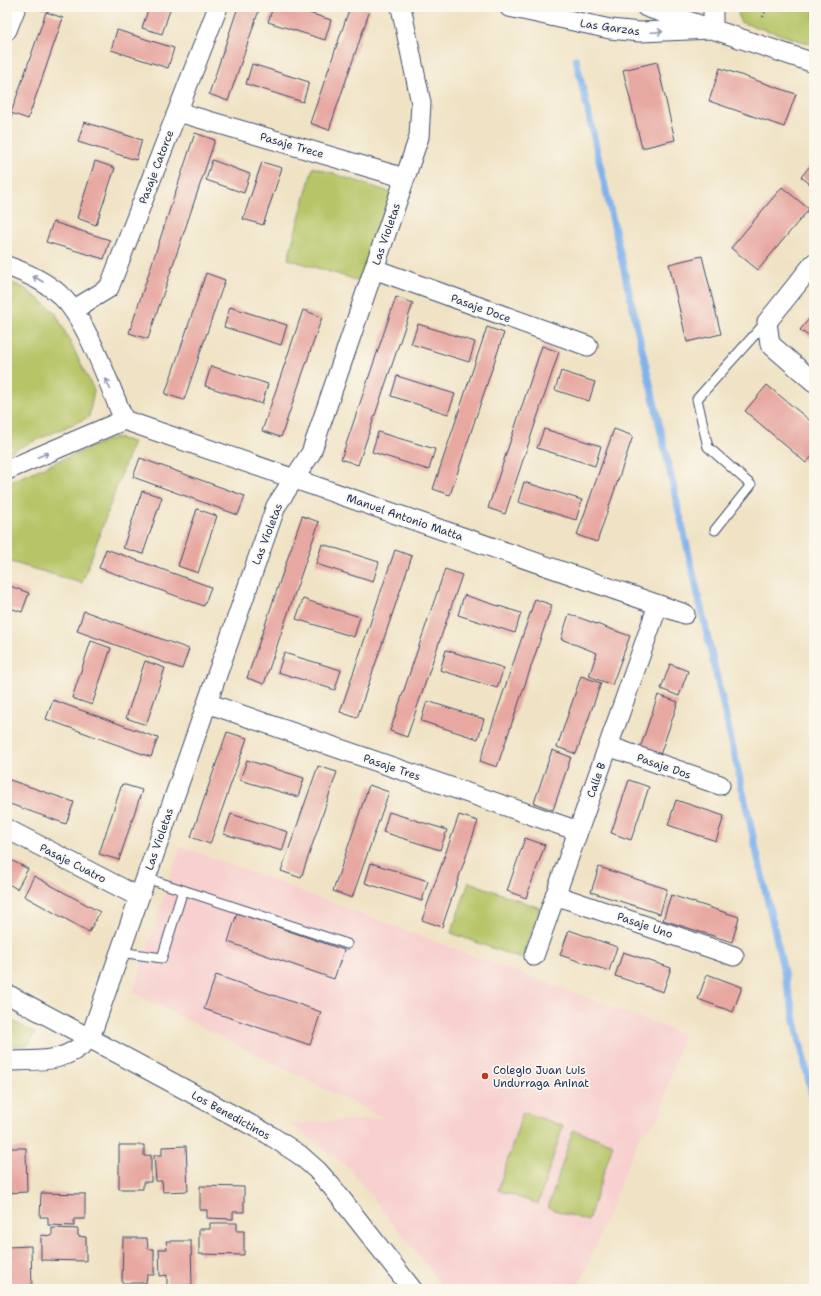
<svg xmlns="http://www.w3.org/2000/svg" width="821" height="1296" viewBox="0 0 821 1296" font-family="'Shantell Sans',sans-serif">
<rect width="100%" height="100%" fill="#fbf7ec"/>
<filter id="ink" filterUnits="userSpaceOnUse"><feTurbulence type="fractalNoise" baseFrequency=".025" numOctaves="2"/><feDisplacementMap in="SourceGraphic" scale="8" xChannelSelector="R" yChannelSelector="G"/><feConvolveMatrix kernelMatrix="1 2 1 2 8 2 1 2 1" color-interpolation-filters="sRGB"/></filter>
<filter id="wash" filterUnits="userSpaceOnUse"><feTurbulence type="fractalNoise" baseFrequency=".012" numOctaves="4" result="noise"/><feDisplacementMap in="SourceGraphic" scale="16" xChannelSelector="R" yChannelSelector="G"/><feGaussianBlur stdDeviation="0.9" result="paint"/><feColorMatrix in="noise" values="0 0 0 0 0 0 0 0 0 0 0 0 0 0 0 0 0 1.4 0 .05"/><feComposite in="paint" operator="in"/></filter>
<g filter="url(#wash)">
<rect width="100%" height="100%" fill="#f0e3c5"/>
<path fill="#f7d0cf" d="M 180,846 L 683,1034 L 659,1118 L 639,1137 L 578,1289 L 445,1289 L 349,1168 L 290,1124 L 383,1118 L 133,993 Z"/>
<path fill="#b7c567" stroke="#697a62" d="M 737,7 L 814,7 L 814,45 L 740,22 Z
M 313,167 L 393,193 L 360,281 L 288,259 Z
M 7,281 L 24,288 L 55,312 L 94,390 L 89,417 L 7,453 Z
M 115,437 L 133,442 L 82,583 L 7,561 L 7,483 Z
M 469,882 L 540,908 L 522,959 L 451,933 Z
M 7,1018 L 35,1033 L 28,1045 L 7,1046 Z
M 523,1112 L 563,1126 L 538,1204 L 498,1190 Z
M 573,1130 L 613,1144 L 588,1221 L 548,1208 Z"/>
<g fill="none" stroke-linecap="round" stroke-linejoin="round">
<path stroke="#82b2ed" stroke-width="7" d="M 576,59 L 814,1104"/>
</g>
<g id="blocks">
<path fill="#e7a8a1" d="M 37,7 L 51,7 L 49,11 Z
M 149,7 L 171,7 L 162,34 L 142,28 Z
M 238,7 L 260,7 L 228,101 L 209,94 Z
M 273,7 L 290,7 L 331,20 L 325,40 L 268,22 Z
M 350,7 L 363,7 L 370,10 L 329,130 L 310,123 Z
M 46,12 L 63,18 L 28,119 L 11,113 Z
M 117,30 L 174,48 L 168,68 L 111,50 Z
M 657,62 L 675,140 L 642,148 L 623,70 Z
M 252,64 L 309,82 L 303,102 L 246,84 Z
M 720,68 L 796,94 L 784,127 L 709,101 Z
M 7,113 L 12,115 L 7,129 Z
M 84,122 L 142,140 L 136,160 L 78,142 Z
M 195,133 L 215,140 L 148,339 L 129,333 Z
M 212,160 L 250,174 L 244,193 L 206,180 Z
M 95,161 L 115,168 L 96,225 L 77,218 Z
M 814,161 L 814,187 L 801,177 Z
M 262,162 L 282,168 L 263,225 L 243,219 Z
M 782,187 L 809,209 L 758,270 L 731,248 Z
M 53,222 L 110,240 L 104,259 L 46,242 Z
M 702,256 L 721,334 L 687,342 L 669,264 Z
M 206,273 L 225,280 L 184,400 L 165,394 Z
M 396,297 L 413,303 L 358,465 L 341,459 Z
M 230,307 L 287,325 L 281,345 L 224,327 Z
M 303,310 L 322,317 L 281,437 L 262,431 Z
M 814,313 L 814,340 L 800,330 Z
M 418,324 L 475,342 L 469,362 L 411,344 Z
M 487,327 L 504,333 L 450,495 L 433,489 Z
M 542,346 L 559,352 L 505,514 L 488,508 Z
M 211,366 L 268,384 L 262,404 L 205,386 Z
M 561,371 L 595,382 L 589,401 L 555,390 Z
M 397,376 L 455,394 L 448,414 L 391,396 Z
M 767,385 L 814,424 L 814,454 L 806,463 L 745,411 Z
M 544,429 L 601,446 L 595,466 L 537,448 Z
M 614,429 L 633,436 L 597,542 L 577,535 Z
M 378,432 L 435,449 L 429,470 L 372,452 Z
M 140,458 L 245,496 L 238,515 L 133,477 Z
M 524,482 L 582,500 L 576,520 L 518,502 Z
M 142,491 L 162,497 L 143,554 L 123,548 Z
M 197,509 L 217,516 L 198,573 L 178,566 Z
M 302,516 L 319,522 L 264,684 L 247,678 Z
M 322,544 L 379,562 L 373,582 L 316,564 Z
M 106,549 L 211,587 L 204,606 L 99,568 Z
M 395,550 L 412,556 L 357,718 L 340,712 Z
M 445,569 L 462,575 L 407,737 L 390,731 Z
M 7,585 L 29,593 L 22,612 L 7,607 Z
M 464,595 L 521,613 L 515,633 L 458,615 Z
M 303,599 L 360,617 L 354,637 L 296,619 Z
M 535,599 L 552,605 L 497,767 L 480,761 Z
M 84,611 L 189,649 L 182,669 L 77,631 Z
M 569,614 L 630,636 L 612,685 L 589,676 L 597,653 L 561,639 Z
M 91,641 L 111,648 L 92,705 L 72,698 Z
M 446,650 L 504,668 L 497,688 L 440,670 Z
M 284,653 L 341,670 L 335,690 L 278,672 Z
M 145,661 L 165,668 L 146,725 L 126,718 Z
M 670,664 L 688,671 L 679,696 L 661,689 Z
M 581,676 L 601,683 L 576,754 L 557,747 Z
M 658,695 L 678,702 L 660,755 L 640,748 Z
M 53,700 L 158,738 L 151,757 L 46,719 Z
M 427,701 L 484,719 L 478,739 L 421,721 Z
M 227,732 L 247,738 L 210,844 L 191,837 Z
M 552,750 L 571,757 L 553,810 L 534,803 Z
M 247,760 L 304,778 L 298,797 L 240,780 Z
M 318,766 L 337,772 L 301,878 L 281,871 Z
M 7,779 L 74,802 L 66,824 L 7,803 Z
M 629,780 L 649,787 L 631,840 L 611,833 Z
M 122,784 L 142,790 L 119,860 L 99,854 Z
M 369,785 L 389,792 L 352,898 L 333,891 Z
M 676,800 L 724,816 L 716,841 L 668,825 Z
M 389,812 L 447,830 L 440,850 L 383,832 Z
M 231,814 L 288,832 L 282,851 L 224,834 Z
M 459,815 L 478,821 L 442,927 L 422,920 Z
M 525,838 L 545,845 L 526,898 L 507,891 Z
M 7,858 L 28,869 L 17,889 L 7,883 Z
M 371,863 L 428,881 L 422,901 L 365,883 Z
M 599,867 L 667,889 L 660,914 L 591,892 Z
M 34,876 L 100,912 L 89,932 L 24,896 Z
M 671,895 L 739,917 L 732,942 L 663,920 Z
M 237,913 L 344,950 L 334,979 L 228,942 Z
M 569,930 L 617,947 L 609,971 L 560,955 Z
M 623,952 L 671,968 L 663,992 L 615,976 Z
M 707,974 L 742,987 L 733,1012 L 698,999 Z
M 216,975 L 321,1012 L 310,1045 L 204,1009 Z
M 119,1145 L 144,1145 L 144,1156 L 151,1155 L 151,1182 L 143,1182 L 143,1189 L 119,1189 Z
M 186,1146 L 188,1191 L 163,1192 L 162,1181 L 156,1181 L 154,1155 L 162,1155 L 162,1147 Z
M 7,1148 L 26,1148 L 27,1192 L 7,1193 Z
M 200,1186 L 244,1187 L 244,1212 L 233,1212 L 233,1219 L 207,1218 L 207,1210 L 200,1210 Z
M 41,1193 L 85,1194 L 85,1219 L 74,1219 L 74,1226 L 48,1225 L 48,1217 L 40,1217 Z
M 210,1223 L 237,1223 L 237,1231 L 244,1231 L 244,1255 L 199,1254 L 199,1229 L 210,1229 Z
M 52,1228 L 78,1229 L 78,1236 L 86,1237 L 86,1261 L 41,1260 L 41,1235 L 52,1236 Z
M 123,1238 L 147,1238 L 148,1249 L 154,1249 L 154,1275 L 147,1275 L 146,1283 L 122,1283 Z
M 166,1241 L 191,1241 L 192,1285 L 167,1286 L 167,1275 L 160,1276 L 159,1249 L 167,1249 Z
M 31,1246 L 32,1289 L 7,1289 L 7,1247 Z"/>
</g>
</g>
<g filter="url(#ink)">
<use href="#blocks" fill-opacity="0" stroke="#3b4a6d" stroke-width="1"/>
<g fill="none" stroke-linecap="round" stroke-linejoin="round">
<g stroke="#3b4a6d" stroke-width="11">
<path id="service" d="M 715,530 L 751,485 L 708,447 L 697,399 L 766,322
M 146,878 L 347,944
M 120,952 L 162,958 L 183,890"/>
</g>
<g stroke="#3b4a6d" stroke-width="21">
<path id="minor" d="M 509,7 L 610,29 L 640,32 L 713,29
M 646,7 L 814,63
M 713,29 L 713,7
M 7,30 L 16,7
M 178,112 L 405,178
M 814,263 L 767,322 L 770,344 L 814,382
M 7,266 C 27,273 45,281 60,295 C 87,319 109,385 124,420
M 374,269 L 588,346
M 73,310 L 109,288 L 218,7
M 7,470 L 124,420 L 685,614
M 207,703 L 578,831
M 608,746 L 720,785
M 7,829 L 139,897
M 555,895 L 734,956
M 534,956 L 658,605
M 7,994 L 268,1134 L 300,1155 L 317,1170 L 332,1187 L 412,1289
M 7,1061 C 40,1060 65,1064 90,1038 L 276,506 L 311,453 L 419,137 L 421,103 L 401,7"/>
</g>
<path stroke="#3b4a6d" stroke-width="2.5" stroke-dasharray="1 3" stroke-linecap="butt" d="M 763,17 L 767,7"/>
<use href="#service" stroke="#fff" stroke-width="9"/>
<use href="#minor" stroke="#fff" stroke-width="19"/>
</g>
<defs><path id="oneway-shaft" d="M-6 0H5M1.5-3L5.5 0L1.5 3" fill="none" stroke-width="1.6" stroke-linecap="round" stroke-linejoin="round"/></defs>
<g stroke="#8d97ae">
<use href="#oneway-shaft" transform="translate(657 32) rotate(-3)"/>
<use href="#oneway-shaft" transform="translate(38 279) rotate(-150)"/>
<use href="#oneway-shaft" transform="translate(108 384) rotate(-114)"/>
<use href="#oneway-shaft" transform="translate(43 455) rotate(-23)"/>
</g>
</g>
<circle fill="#c8321e" stroke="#fbf7ec" stroke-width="1.5" cx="485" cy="1076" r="4"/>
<g text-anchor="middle" stroke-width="3.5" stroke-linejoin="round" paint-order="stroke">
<g font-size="11" fill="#1b2f5e" stroke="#fbf7ec">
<text transform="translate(610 27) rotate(8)" y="4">Las Garzas</text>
<text transform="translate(292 145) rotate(16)" y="4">Pasaje Trece</text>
<text transform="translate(156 167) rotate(-69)" y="4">Pasaje Catorce</text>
<text transform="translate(386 234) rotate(-71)" y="4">Las Violetas</text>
<text transform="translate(481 308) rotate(20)" y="4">Pasaje Doce</text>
<text transform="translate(405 517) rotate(19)" y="4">Manuel Antonio Matta</text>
<text transform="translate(267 534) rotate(-69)" y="4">Las Violetas</text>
<text transform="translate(664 766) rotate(19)" y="4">Pasaje Dos</text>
<text transform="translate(392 767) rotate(19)" y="4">Pasaje Tres</text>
<text transform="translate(596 780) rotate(-71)" y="4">Calle B</text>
<text transform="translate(159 839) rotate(-71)" y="4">Las Violetas</text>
<text transform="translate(73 863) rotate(27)" y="4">Pasaje Cuatro</text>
<text transform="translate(645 925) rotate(19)" y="4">Pasaje Uno</text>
<text transform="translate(231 1115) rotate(29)" y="4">Los Benedictinos</text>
</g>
<g font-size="11" fill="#1b2f5e" stroke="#fbf7ec" text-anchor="start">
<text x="493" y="1074">Colegio Juan Luis<tspan x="493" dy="13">Undurraga Aninat</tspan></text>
</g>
</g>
<rect width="821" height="1296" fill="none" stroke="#fbf7ec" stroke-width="24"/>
</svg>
